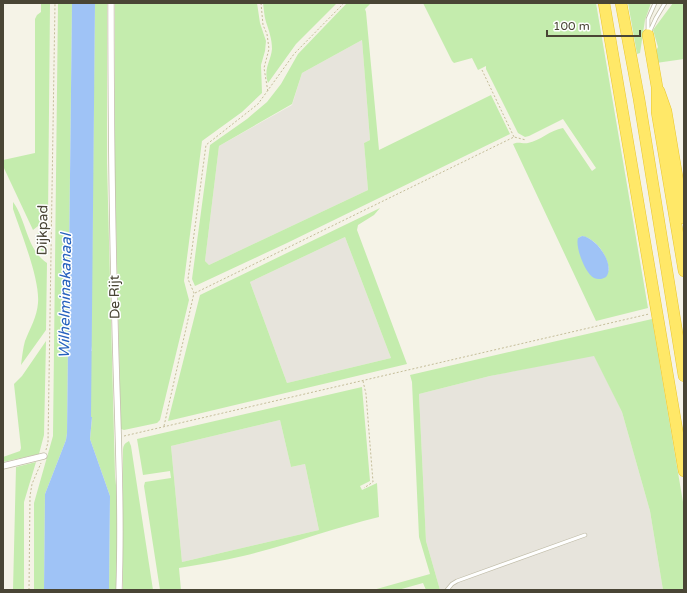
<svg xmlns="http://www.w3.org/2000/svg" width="687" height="593" viewBox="0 0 687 593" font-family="'Varela Round',sans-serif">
<rect width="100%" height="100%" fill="#f5f3e7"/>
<path fill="#e7e4dc" d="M 362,40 L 370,140 L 364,143 L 368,190 L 209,265 L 205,261 L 219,146 L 292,105 L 302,73 Z
M 345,237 L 391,358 L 287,383 L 250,282 Z
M 594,355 L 622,412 L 650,511 L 663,590 L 440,590 L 426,541 L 419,394 L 490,376 Z
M 280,420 L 291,467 L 305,464 L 319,530 L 182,562 L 171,446 Z"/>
<path fill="#c4ecad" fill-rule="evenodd" d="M 41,3 L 50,3 L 48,218 L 33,230 L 3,166 L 3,160 L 35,153 L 35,19 L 37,15 L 41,12 Z
M 58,3 L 72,3 L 67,433 L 66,440 L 45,494 L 44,590 L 34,590 L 34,503 L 53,436 Z
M 95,3 L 107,3 L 107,163 L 115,476 L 118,504 L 118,528 L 116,590 L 109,590 L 110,496 L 90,439 L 92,418 L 91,418 L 91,351 L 92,351 L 91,346 Z
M 115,3 L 257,3 L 260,23 L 266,41 L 265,51 L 261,65 L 262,93 L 242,112 L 202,141 L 184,281 L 189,300 L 160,420 L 157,423 L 124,430 L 121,429 L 115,180 Z
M 263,3 L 337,3 L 296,44 L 268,83 C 263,69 271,61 272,49 C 272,39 269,31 266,22 C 264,16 264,9 263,3 Z
M 347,3 L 371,3 L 365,9 L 366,12 L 379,150 L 491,95 L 510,134 L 287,243 L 195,286 L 192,279 L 210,145 L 247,119 L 267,102 L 281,84 L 298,54 ZM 362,40 L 370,140 L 364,143 L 368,190 L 209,265 L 205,261 L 219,146 L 292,104 L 302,73 Z
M 423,3 L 596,3 L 648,308 L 596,321 L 513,144 C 518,141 522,144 528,143 C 540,141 550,130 563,128 L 592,171 L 596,168 L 563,119 L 529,136 L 525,137 L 518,133 L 486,69 L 486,66 L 478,70 L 472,58 L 454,63 L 452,61 ZM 582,236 C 597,239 608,256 609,271 L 578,238 Z
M 628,3 L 651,3 L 645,20 L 640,53 L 637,54 Z
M 673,3 L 684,3 L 684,59 L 649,64 L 658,47 L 653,30 Z
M 13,202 C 27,221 26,249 47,263 L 46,330 L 21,365 C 22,357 23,348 25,341 C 30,328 37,317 38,303 C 40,279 21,233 13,209 Z
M 380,208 L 374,215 L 358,225 L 357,230 L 407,364 L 168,421 L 200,295 ZM 345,237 L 391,358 L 287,383 L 250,282 Z
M 47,226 L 47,256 L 42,252 L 35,236 Z
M 652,319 L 684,508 L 684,590 L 663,590 L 650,511 L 622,412 L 594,356 L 490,376 L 419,394 L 426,541 L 440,590 L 426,590 L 423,583 L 398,590 L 373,590 L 430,574 L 419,537 L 412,382 L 410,375 Z
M 46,341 L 44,435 L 39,454 L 3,462 L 3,457 L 20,451 L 21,448 L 14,384 L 22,376 Z
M 362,387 L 370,481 L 360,486 L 362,490 L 377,483 L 379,517 C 333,528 289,545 243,556 C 222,561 201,564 179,568 L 181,590 L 160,590 L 144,486 L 145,482 L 171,478 L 170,471 L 143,475 L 137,439 ZM 280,420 L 291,467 L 305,464 L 319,530 L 182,562 L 171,446 Z
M 129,441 L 131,446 L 153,590 L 123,590 L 123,453 C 123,447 123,444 129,441 Z
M 36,462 L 24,502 L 24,590 L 13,590 L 16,467 Z"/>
<path fill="#9fc3f6" d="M 72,3 L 95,3 L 91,417 L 92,417 L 90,439 L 110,496 L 109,590 L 44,590 L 45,494 L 66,440 L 67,433 Z
M 582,236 C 596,237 616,265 606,277 C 603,279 598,280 594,278 C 585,273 575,247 578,238 Z"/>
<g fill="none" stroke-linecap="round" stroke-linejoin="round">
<g stroke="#c1bda9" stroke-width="4.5">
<path id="lane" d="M 648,33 L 648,19 L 655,3
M 649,33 L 656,18 L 665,3
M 447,590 L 452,584 L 457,581 L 585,535"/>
</g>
<g stroke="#c1bda9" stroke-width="7">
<path id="street" d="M 111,3 C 111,110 112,217 115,324 C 117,413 122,501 119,590
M 3,466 L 44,456"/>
</g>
<g stroke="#e9c62d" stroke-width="12">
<path id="highway" d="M 604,3 L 684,471
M 621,3 L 639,99 L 684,376
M 648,35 L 657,87 L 657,112 L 684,271
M 659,91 L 666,111 L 684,218"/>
</g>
<path stroke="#c4bd99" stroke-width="1" stroke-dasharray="2 2" stroke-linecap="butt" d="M 261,3 L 263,25 L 267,34 L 269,49 L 264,68 L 268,92
M 482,70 L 514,137
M 195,293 L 514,137 L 526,140
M 363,381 L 366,394 L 373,482 L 364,488
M 164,426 L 194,293 L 188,279 L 206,145 L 258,104 L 294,54 L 344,3
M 124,436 L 649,314
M 46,450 L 48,442 L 55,3
M 29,590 L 30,496 L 32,484 L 41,463"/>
<use href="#lane" stroke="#fff" stroke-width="3"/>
<use href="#street" stroke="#fff" stroke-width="5.5"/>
<use href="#highway" stroke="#ffe868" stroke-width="11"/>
</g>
<g text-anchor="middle" stroke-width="3" stroke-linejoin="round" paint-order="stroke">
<g font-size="14" fill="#494535" stroke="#fff">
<text transform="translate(42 230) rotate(-89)" y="5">Dijkpad</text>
<text transform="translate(114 297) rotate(-91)" y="5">De Rijt</text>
</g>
<g font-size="15" font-style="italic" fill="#2662bd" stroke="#fff">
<text transform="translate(65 296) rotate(-89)" y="5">Wilhelminakanaal</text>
</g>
</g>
<rect width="687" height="593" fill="none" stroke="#494535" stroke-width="8"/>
<path d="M547 30v6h93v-6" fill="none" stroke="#494535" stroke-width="2"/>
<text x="553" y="30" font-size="12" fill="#494535" stroke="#ffffff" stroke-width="3" paint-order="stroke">100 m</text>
</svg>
